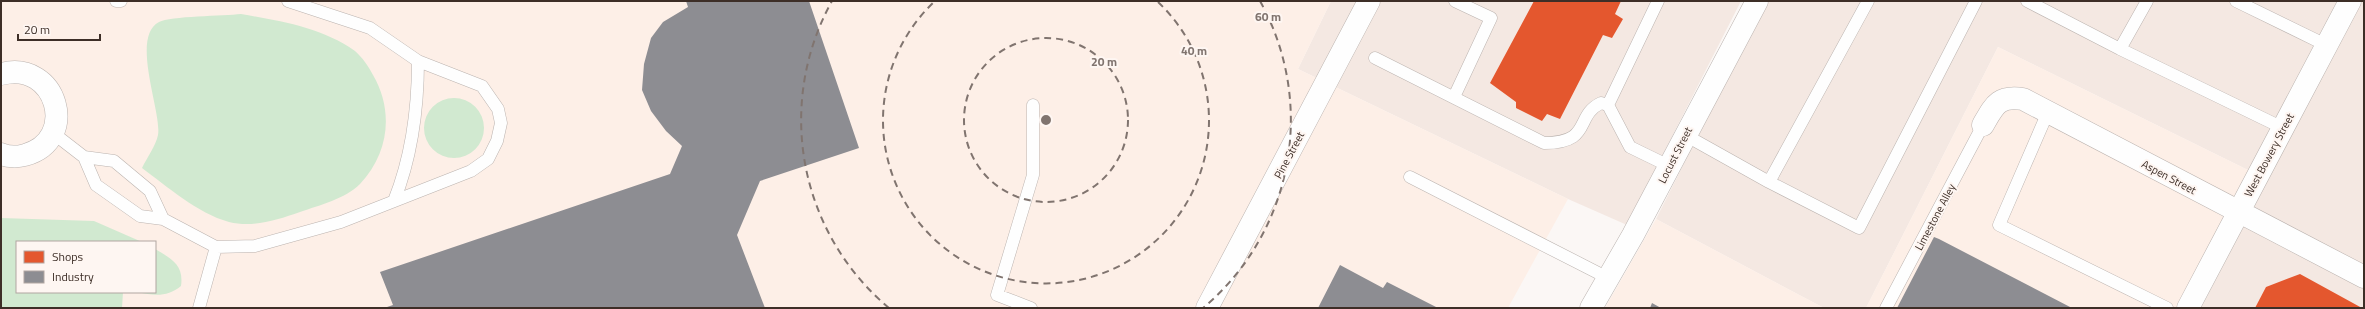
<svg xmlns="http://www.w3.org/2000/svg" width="2365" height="309" viewBox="0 0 2365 309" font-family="'Titillium Web',sans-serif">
<rect width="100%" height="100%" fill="#fbf7f5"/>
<path fill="#f4e8e2" d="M 1331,1 L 1741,1 L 1627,225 L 1568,199 L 1298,69 Z
M 1766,1 L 2339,1 L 2250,171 L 1998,47 L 1866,308 L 1824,308 L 1656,219 Z
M 2361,1 L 2364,1 L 2364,308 L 2201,308 Z"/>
<path fill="#fdefe7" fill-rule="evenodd" d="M 1,1 L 1331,1 L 1298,69 L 1568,199 L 1508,308 L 1,308 ZM 17,242 L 155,242 L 155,292 L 17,292 Z
M 1998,47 L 2250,171 L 2184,308 L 1866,308 Z
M 1656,219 L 1824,308 L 1605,308 Z"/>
<path fill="#d1e9d0" d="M 241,14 C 280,21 321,27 355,51 C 362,57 369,67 373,75 C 394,111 389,153 360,184 C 345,199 320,205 300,212 C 277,220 253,228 229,222 C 197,213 168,187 142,168 C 147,158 156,145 158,135 C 162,112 130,37 159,22 C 170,16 224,16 241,14 Z
M424 128a30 30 0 1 1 60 0a30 30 0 1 1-60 0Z
M 1,218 L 94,221 L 142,242 L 17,242 L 17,292 L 123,292 L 122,308 L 1,308 Z
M 155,249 C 172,259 184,265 181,286 C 168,297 154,296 138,292 L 155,292 Z"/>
<path fill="#e4572e" d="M 1534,1 L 1621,1 L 1615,14 L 1623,19 L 1612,38 L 1603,35 L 1560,119 L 1547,114 L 1542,121 L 1516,108 L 1516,102 L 1490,83 Z
M 2300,274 L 2362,308 L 2255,308 L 2266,287 Z"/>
<path fill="#8d8d92" d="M 686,1 L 809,1 L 859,148 L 760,181 L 737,235 L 765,308 L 384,308 L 393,305 L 380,272 L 670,174 L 682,146 L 666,131 L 651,111 L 642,90 L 644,64 L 651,38 L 663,22 L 688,7 Z
M 1934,237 L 1939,239 L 2072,308 L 1897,308 Z
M 1340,265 L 1383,288 L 1387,282 L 1438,308 L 1318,308 Z
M 1652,303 L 1661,308 L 1650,308 Z"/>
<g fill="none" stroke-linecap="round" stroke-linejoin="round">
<g stroke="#bbb3af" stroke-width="13">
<path id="lane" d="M 116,1 L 121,1
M 288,1 L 370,28 L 418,61 C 418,108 412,156 394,201
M 1868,1 L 1769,182 L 1859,228 L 1976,1
M 2027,1 L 2120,49 L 2147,1
M 2236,1 L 2326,45
M 2120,49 L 2283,128
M 1375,58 L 1544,143 C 1593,143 1574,116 1601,103 L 1608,105 L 1630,147 L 1669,166
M 1454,97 L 1491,18 L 1455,1
M 1608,105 L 1658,1
M 2048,112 L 1999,225 L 2167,308
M 53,133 L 84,157 L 96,185 L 140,216 L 163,219 L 216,247 L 255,246 L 341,222 L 471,171 L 488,159 L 497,141 L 501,123 L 498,109 L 482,86 L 418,61
M 1685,135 L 1769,182
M 84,157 L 114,161 L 150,191 L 163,219
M 1410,177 L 1608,278
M 199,308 L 216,247
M 1031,308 L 997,295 L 1033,175 L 1033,105
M 1886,308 L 1983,125"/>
</g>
<g stroke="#bbb3af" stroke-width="23">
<path id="street" d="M 1,74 C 57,59 80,140 25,155 C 18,157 8,157 1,154
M 1983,125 C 1994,106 1998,95 2023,99 L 2364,277
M 1207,308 L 1369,1
M 2188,308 L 2350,1"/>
</g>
<g stroke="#bbb3af" stroke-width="23">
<path id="secondary" d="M 1591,308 L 1633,235 L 1757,1"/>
</g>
<use href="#lane" stroke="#fefefe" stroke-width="12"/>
<use href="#street" stroke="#fefefe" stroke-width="22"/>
<use href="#secondary" stroke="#fefefe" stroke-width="22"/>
</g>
<g fill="none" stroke="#80746f" stroke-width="2" stroke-dasharray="7 5">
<circle cx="1046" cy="120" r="82"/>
<path d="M1158 2A163 163 0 1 1 934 2"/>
<path d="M889 308A245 245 0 0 1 832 1M1260 1A245 245 0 0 1 1203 308"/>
</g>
<g text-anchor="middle" stroke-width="4" stroke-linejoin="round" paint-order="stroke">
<g font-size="11" fill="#3d2e27" stroke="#fef6f2">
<text transform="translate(1289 155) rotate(-62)" y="4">Pine Street</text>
<text transform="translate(1675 155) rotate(-63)" y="4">Locust Street</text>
<text transform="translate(2269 155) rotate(-62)" y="4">West Bowery Street</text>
<text transform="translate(2169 177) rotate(28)" y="4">Aspen Street</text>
<text transform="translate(1935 217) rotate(-62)" y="4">Limestone Alley</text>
</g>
</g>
<circle cx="1046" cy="120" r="6" fill="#80746f" stroke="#fef6f2" stroke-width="2"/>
<g font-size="12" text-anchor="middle" font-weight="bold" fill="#80746f" stroke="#fef6f2" stroke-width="4" stroke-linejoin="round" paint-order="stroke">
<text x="1268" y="21">60 m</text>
<text x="1194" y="55">40 m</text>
<text x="1104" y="66">20 m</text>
</g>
<rect width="2365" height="309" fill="none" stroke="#3d2e27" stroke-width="4"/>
<rect x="16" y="241" width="140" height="52" fill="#fef6f2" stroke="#b1a6a1"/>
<rect x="24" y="251" width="20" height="12" fill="#e4572e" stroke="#b1a6a1"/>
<text x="52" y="261" font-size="12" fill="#3d2e27">Shops</text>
<rect x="24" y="271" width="20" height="12" fill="#8d8d92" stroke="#b1a6a1"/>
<text x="52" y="281" font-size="12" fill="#3d2e27">Industry</text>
<path d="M18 34v6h82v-6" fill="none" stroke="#3d2e27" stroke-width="2"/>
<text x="24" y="34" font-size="12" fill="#3d2e27" stroke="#fef6f2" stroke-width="3" paint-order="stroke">20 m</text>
</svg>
